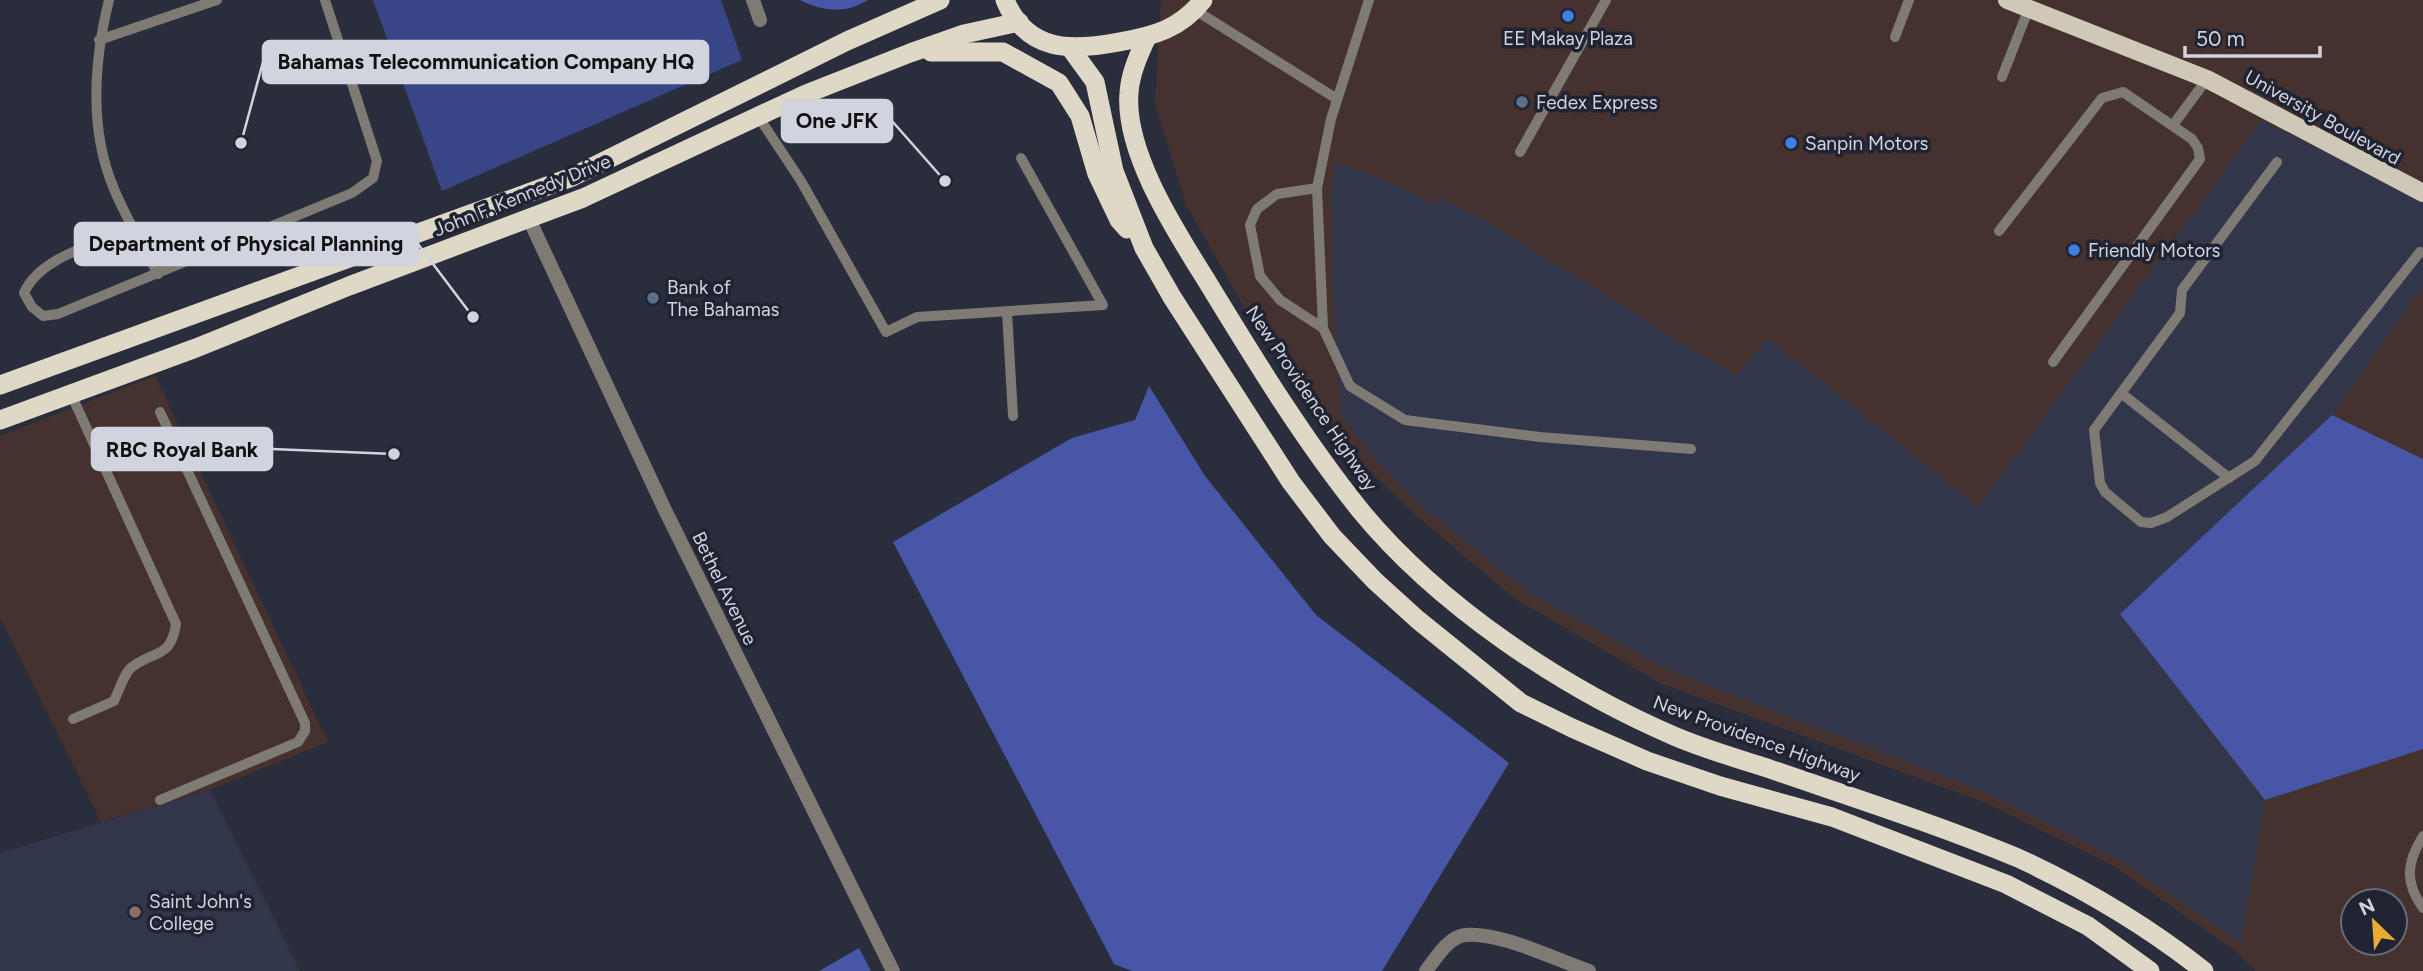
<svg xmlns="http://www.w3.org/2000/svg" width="2423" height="971" font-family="Figtree,sans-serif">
	<rect width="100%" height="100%" fill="#2a2e3c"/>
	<!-- commercial -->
	<g fill="#45312d" fill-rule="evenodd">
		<path d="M1161,0H2423V971H2256L2235,951L2114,866L1986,803L1662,684L1515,599L1411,511L1327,429L1252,321L1186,205L1155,104ZM2353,901H2395V943H2353Z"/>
		<polygon points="155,376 328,742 210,790 101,822 0,617 0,436"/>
	</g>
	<!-- built -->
	<g fill="#31364a">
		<polygon points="2262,120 2423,200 2423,287 2332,415 2120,615 2265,801 2241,943 2123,862 1990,794 1666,669 1524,589 1418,503 1370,454 1341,415 1332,271 1331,187 1336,162 1396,185 1437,205 1441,198 1486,221 1736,376 1768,338 1978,507"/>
		<polygon points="210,790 300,971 0,971 0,853"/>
	</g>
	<!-- green -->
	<polygon fill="#384586" points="373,0 721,0 742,60 442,191"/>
	<!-- forest -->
	<g fill="#4756a6">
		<path d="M800,0H868C845,14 824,12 800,0Z"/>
		<polygon points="1149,386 1205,476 1316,615 1509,763 1382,971 1132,971 1114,964 893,542 1072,438 1135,420"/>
		<polygon points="2332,415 2423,459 2423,749 2265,800 2120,614"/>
		<polygon points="859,948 871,971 819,971"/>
	</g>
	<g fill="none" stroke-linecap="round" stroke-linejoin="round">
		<!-- service -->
		<g stroke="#7f7b74" stroke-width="10">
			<path d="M109,0C94,61 89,130 114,189C126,218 143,246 158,274"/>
			<polyline points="1369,0 1331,119 1317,188 1323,328 1350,386 1405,420 1540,437 1691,449"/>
			<polyline points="1195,10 1337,99"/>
			<polyline points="1895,37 1909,0"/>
			<polyline points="99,40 217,0"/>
			<polyline points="2002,77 2029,8"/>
			<polyline points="758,116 801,181 886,332 917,317 1103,305 1021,158"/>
			<polyline points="2173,125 2207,79"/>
			<polyline points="1520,152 1606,0"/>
			<polyline points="2277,162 2182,290 2180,313 2094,430 2100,483 2105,492 2141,522 2151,523 2167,517 2255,461 2420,252"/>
			<polyline points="1317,188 1277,194 1257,209 1250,225 1260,276 1280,300 1323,328"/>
			<path d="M134,229C99,243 40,256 24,293L32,307L43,316L58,314L352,193L373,178L377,161L325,0"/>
			<polyline points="1999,231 2102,98 2123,92 2192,139 2198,148 2200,159 2053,362"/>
			<polyline points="1007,312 1013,416"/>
			<polyline points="2121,393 2229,478"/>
			<path d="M71,394L176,624C171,658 155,650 132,667C124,673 119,691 114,701L73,719"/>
			<polyline points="160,800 298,742 305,731 305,723 160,412"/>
			<path d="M2423,836C2407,862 2404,882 2423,908"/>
		</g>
		<!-- minor -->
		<g stroke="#7f7b74" stroke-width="14">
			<polyline points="753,0 760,20"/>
			<polyline points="529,219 664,508 893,971"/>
			<path d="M1426,971C1436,958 1448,937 1465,935C1499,931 1556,960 1589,971"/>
		</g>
		<!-- primary -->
		<polyline stroke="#cfc8b9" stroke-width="18" points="2007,0 2207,79 2423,193"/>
		<!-- trunk -->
		<g stroke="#dfd8c6" stroke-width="19">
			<path d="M1005,0C1027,53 1072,51 1119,42C1154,36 1180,29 1203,0"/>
			<path d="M1147,37C1139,54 1130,74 1129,93C1124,153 1177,233 1208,283C1255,360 1303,439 1360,510C1438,605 1562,688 1674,736C1704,749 1736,758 1767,768C1851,797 1936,824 2018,858C2085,889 2146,925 2204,971"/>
			<polyline points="1071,49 1095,82 1114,171 1144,248 1172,297 1291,482 1332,536 1375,581 1418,620 1521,703 1572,728 1647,761 1720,786 1832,817 2006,884 2088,926 2150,971"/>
			<polyline points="931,52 1003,52 1059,83 1080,116 1097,174 1119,220 1127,229"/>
			<polyline points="0,385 572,177 847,41 940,0"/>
			<polyline points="0,420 196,348 349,286 583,198 806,94 910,53 964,34 1019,22"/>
		</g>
	</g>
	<!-- markers -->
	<g fill="#3f7fe0" stroke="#202432" stroke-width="2.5">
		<circle cx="1568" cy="16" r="7"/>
		<circle cx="1791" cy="143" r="7"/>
		<circle cx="2074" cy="250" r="7"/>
	</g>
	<g fill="#5c6f8a" stroke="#202432" stroke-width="2.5">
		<circle cx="1522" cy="102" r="7"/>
		<circle cx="653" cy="298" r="7"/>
	</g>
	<circle fill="#8d6e63" stroke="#202432" stroke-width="2.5" cx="135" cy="912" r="7"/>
	<g text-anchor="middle" stroke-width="7" stroke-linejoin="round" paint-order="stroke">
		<!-- poi labels -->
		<g font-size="19" fill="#d1d4de" stroke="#202432" text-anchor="start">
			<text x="1568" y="45" text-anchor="middle">EE Makay Plaza</text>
			<text x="1536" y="109">Fedex Express</text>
			<text x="1805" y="150">Sanpin Motors</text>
			<text x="2088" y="257">Friendly Motors</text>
			<text x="667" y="294">Bank of<tspan x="667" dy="22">The Bahamas</tspan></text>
			<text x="149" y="908">Saint John's<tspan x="149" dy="22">College</tspan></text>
		</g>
		<!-- street labels -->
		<g font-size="19" fill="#d1d4de" stroke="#202432">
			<text transform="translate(2323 117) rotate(29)" y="7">University Boulevard</text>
			<text transform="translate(522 195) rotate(-22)" y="7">John F. Kennedy Drive</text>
			<text transform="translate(1312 398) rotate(56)" y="7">New Providence Highway</text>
			<text transform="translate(725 588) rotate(64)" y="7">Bethel Avenue</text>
			<text transform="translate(1757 738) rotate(20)" y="7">New Providence Highway</text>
		</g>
	</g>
	<!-- callouts -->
	<path fill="none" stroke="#d1d4de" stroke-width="2.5" d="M241 143L263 62M945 181L892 121M473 317L418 244M394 454L272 449"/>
	<g fill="#d1d4de" stroke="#202432" stroke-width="2.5">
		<circle cx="241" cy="143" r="7"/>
		<circle cx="945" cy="181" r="7"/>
		<circle cx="473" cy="317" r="7"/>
		<circle cx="394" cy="454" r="7"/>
	</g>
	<g fill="#d1d4de" stroke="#d1d4de" stroke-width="2.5">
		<rect x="263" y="41" width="445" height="42" rx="7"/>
		<rect x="782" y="100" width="110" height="42" rx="7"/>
		<rect x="75" y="223" width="343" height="42" rx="7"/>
		<rect x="92" y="428" width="180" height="42" rx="7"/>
	</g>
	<g font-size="21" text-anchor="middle" font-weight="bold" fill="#111">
		<text x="486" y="69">Bahamas Telecommunication Company HQ</text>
		<text x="837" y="128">One JFK</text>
		<text x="246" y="251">Department of Physical Planning</text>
		<text x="182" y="457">RBC Royal Bank</text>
	</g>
	<!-- north arrow -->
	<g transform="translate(2374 922) rotate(335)"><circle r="33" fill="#202432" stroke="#676a77" stroke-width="2"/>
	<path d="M0-5L12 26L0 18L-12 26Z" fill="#e7ac36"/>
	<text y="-10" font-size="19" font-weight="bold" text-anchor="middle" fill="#d1d4de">N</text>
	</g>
	<!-- scale -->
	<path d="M2185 46v10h135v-10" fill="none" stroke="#d1d4de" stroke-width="3.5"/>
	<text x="2196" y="46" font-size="21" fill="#d1d4de" stroke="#202432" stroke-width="5" paint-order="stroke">50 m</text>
</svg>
